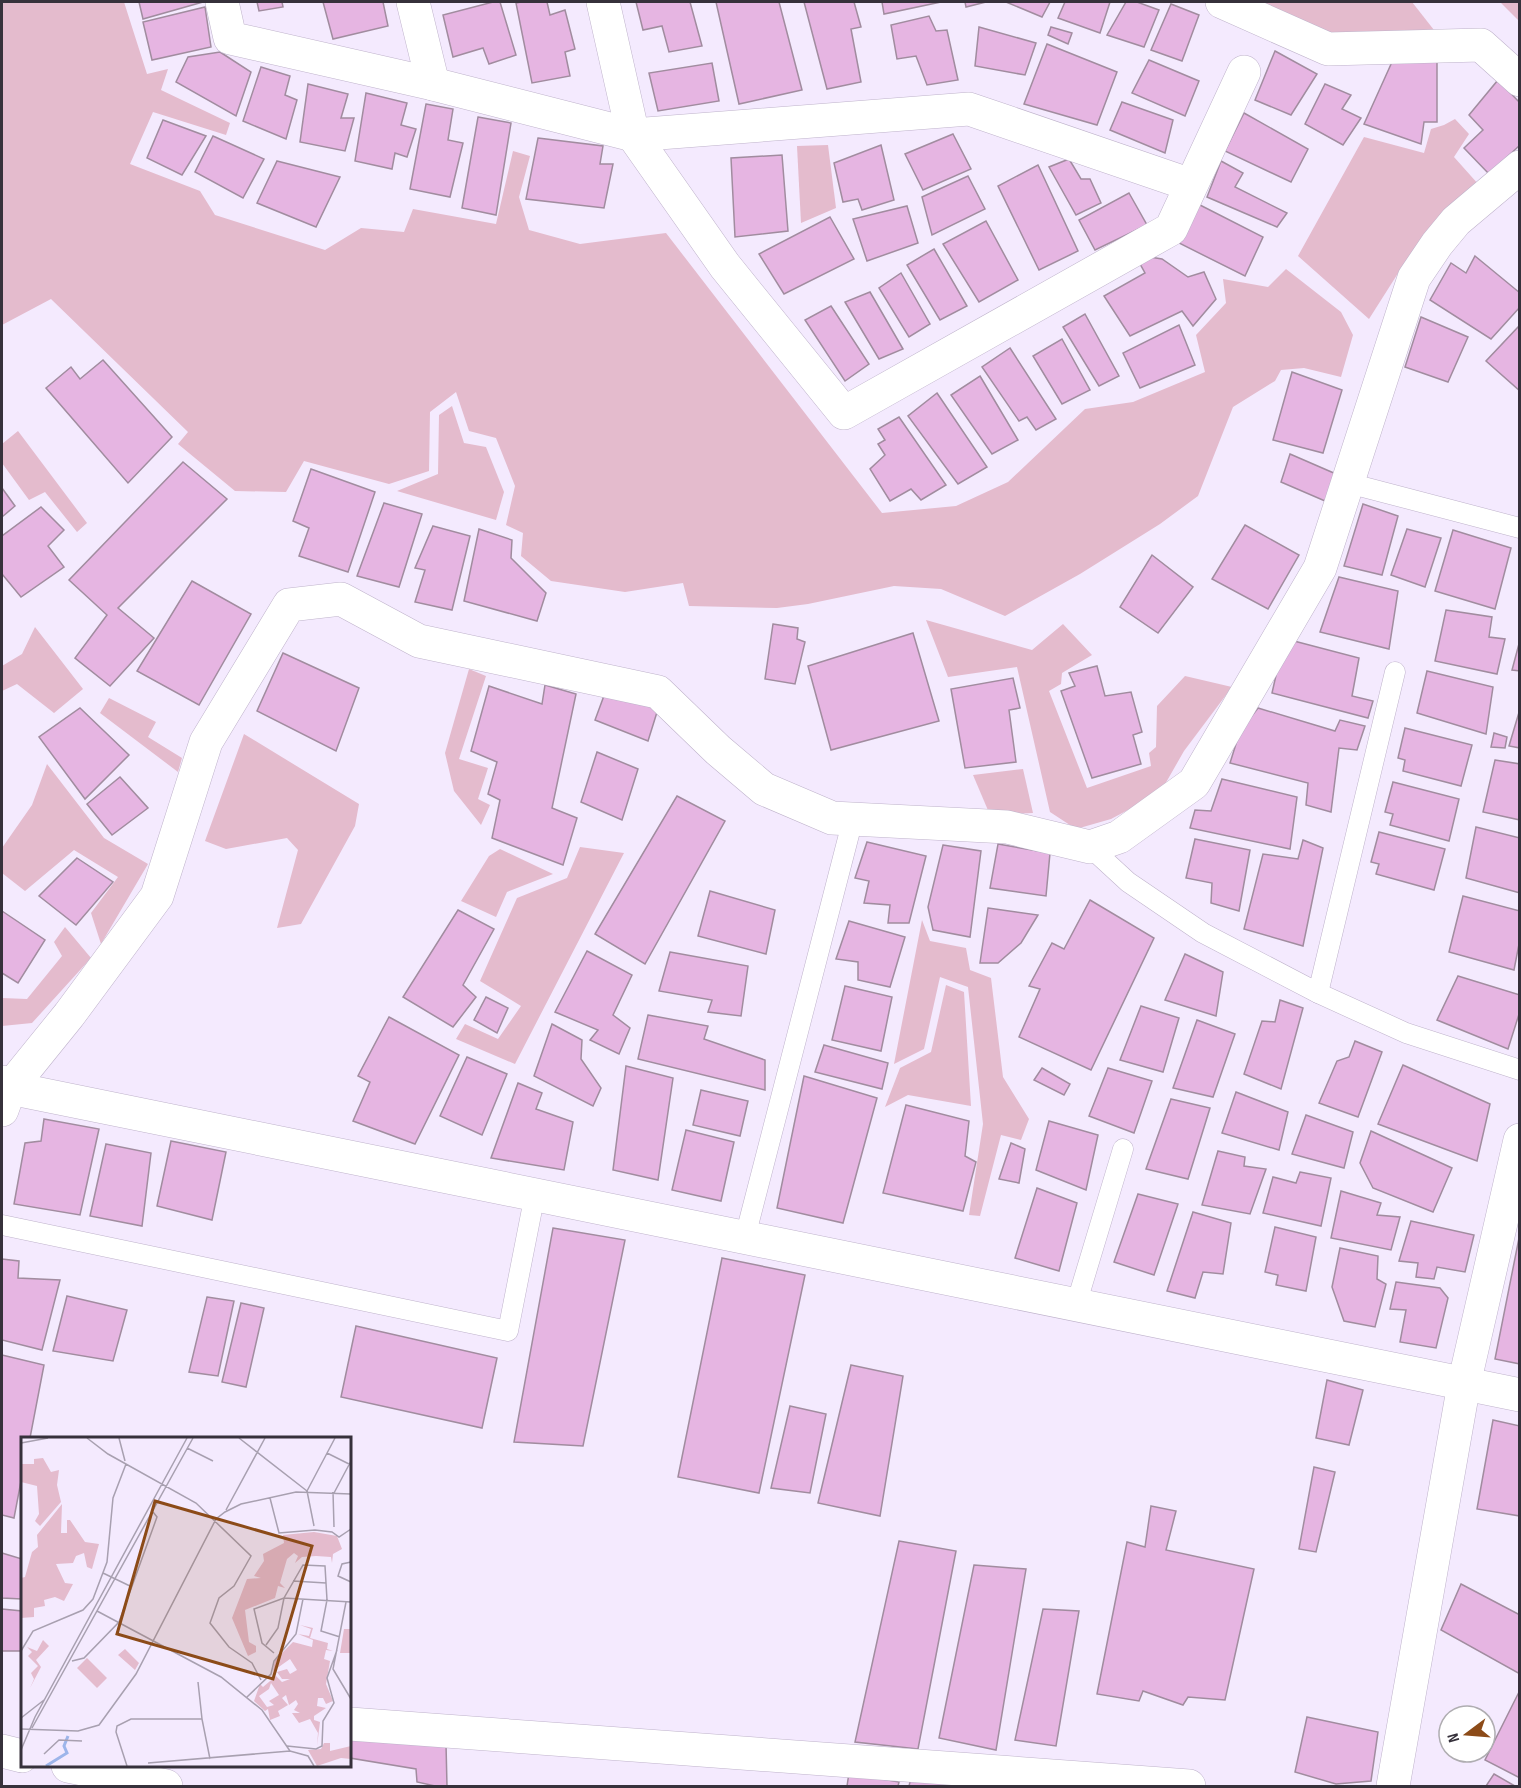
<svg xmlns="http://www.w3.org/2000/svg" width="1521" height="1788" font-family="'Sofia Sans Condensed',sans-serif">
	<rect width="100%" height="100%" fill="#f4eafe"/>
	<!-- green -->
	<g fill="#e4bbcd">
		<polygon points="2,2 124,2 147,74 168,69 161,90 230,123 226,135 153,112 130,164 200,191 215,215 325,250 361,228 404,232 413,209 496,224 513,151 530,156 519,197 529,230 580,244 666,233 882,513 956,506 1008,482 1085,409 1133,402 1205,372 1196,335 1226,303 1223,279 1268,287 1286,269 1341,312 1353,335 1341,377 1304,368 1281,370 1275,381 1233,407 1198,496 1160,524 1080,574 1005,616 941,589 894,586 808,604 777,608 689,606 683,583 625,592 551,581 521,556 523,533 506,525 515,486 496,438 469,431 456,392 430,412 429,471 389,484 304,461 286,492 235,491 178,444 188,432 51,299 2,325"/>
		<polygon points="1263,2 1412,2 1434,30 1318,37"/>
		<polygon points="1500,2 1519,2 1519,21"/>
		<polygon points="1455,119 1469,134 1454,157 1479,185 1402,267 1369,319 1298,256 1364,137 1424,153 1431,129 1444,125"/>
		<polygon points="828,145 836,208 801,223 797,146"/>
		<polygon points="452,406 464,443 486,447 504,492 496,520 397,491 438,474 439,415"/>
		<polygon points="18,431 87,523 77,532 45,492 29,500 2,463 2,444"/>
		<polygon points="926,620 1032,650 1063,624 1092,655 1062,673 1061,684 1049,691 1087,788 1151,766 1149,753 1156,747 1157,706 1185,676 1232,687 1184,751 1160,793 1111,819 1076,829 1050,812 1017,667 948,677"/>
		<polygon points="35,627 83,689 54,713 17,684 2,691 2,666 22,654"/>
		<polygon points="469,669 486,676 459,759 488,768 478,799 490,805 481,825 454,791 445,753"/>
		<polygon points="109,698 156,722 148,737 182,758 178,772 100,713"/>
		<polygon points="244,734 359,804 355,826 301,924 277,928 298,850 287,838 226,849 205,841"/>
		<polygon points="47,764 104,838 148,864 101,944 91,913 118,877 74,850 25,891 2,873 2,848 32,805"/>
		<polygon points="1023,769 1033,813 990,815 973,775"/>
		<polygon points="580,847 624,853 515,1064 456,1039 465,1024 498,1039 521,1006 480,981 517,898 567,878"/>
		<polygon points="500,849 553,874 507,892 496,917 461,901 489,856"/>
		<polygon points="922,920 930,941 966,948 970,970 991,978 1003,1077 1029,1119 1021,1140 1001,1135 980,1216 969,1215 983,1124 968,987 940,977 924,1049 894,1064"/>
		<polygon points="65,927 91,958 32,1023 2,1026 2,998 27,999 62,956 54,942"/>
		<polygon points="946,985 964,992 971,1106 908,1095 885,1107 900,1068 931,1052"/>
	</g>
	<!-- building -->
	<g fill="#e6b5e2" stroke="#a18c9f" stroke-width="1.5">
		<polygon points="139,2 203,2 143,19"/>
		<polygon points="257,2 282,2 283,7 259,11"/>
		<polygon points="323,2 383,2 388,26 333,39"/>
		<polygon points="493,2 500,2 516,55 489,64 483,48 453,57 443,15"/>
		<polygon points="521,2 547,2 550,15 565,10 575,49 565,52 570,76 532,83 516,3"/>
		<polygon points="636,2 690,2 702,46 669,52 662,26 643,30"/>
		<polygon points="716,2 779,2 802,90 739,104"/>
		<polygon points="804,2 854,2 861,27 851,29 861,82 827,89"/>
		<polygon points="882,2 941,2 884,14"/>
		<polygon points="965,2 986,2 966,7"/>
		<polygon points="1006,2 1050,2 1042,17"/>
		<polygon points="1065,2 1110,2 1100,33 1058,18"/>
		<polygon points="1126,2 1137,2 1159,10 1144,47 1107,35"/>
		<polygon points="1171,4 1199,15 1182,61 1151,50"/>
		<polygon points="205,7 211,47 152,60 143,22"/>
		<polygon points="929,16 936,31 947,30 958,80 927,85 916,56 897,59 891,25"/>
		<polygon points="979,27 1036,43 1025,75 975,66"/>
		<polygon points="1051,27 1072,33 1068,44 1048,35"/>
		<polygon points="1047,44 1117,72 1097,125 1024,104"/>
		<polygon points="1275,51 1317,74 1291,115 1255,100"/>
		<polygon points="220,52 251,72 236,116 176,82 188,57"/>
		<polygon points="1149,60 1199,81 1185,116 1132,93"/>
		<polygon points="1392,62 1437,62 1437,122 1424,122 1421,144 1364,124"/>
		<polygon points="712,63 719,101 658,111 649,73"/>
		<polygon points="261,67 290,76 285,95 297,100 286,139 243,121"/>
		<polygon points="1498,80 1520,103 1520,145 1489,174 1464,148 1483,130 1469,115"/>
		<polygon points="308,84 348,94 341,118 354,118 345,151 300,142"/>
		<polygon points="1325,84 1351,95 1342,109 1361,118 1343,145 1305,124"/>
		<polygon points="366,93 407,103 401,125 416,129 407,157 395,153 392,169 355,161"/>
		<polygon points="1122,102 1173,120 1165,153 1110,130"/>
		<polygon points="426,104 453,109 448,140 463,143 450,197 410,189"/>
		<polygon points="1244,113 1308,149 1291,182 1225,151"/>
		<polygon points="478,117 511,123 496,215 462,208"/>
		<polygon points="163,120 206,136 182,175 147,158"/>
		<polygon points="953,134 971,169 923,190 905,154"/>
		<polygon points="213,136 264,159 243,198 195,172"/>
		<polygon points="538,138 603,146 600,164 613,164 604,208 526,199"/>
		<polygon points="881,145 894,200 862,210 858,199 843,202 834,163"/>
		<polygon points="782,155 788,231 735,237 731,158"/>
		<polygon points="1069,159 1081,179 1090,179 1101,203 1076,215 1049,167"/>
		<polygon points="277,161 340,177 316,227 257,203"/>
		<polygon points="1221,161 1243,173 1235,187 1287,213 1277,227 1207,197"/>
		<polygon points="1038,165 1078,251 1039,270 998,186"/>
		<polygon points="968,176 985,209 932,235 922,197"/>
		<polygon points="1129,193 1147,225 1095,250 1079,220"/>
		<polygon points="1198,204 1263,237 1245,276 1179,243"/>
		<polygon points="907,206 918,243 867,261 853,219"/>
		<polygon points="830,217 854,259 784,294 759,254"/>
		<polygon points="986,221 1018,280 979,302 943,244"/>
		<polygon points="934,249 967,306 940,320 907,265"/>
		<polygon points="1475,256 1520,293 1520,307 1491,339 1430,300 1451,263 1466,273"/>
		<polygon points="1150,257 1162,259 1188,277 1204,272 1216,299 1193,326 1182,311 1130,336 1104,296 1145,273 1139,262"/>
		<polygon points="901,273 930,324 909,337 879,288"/>
		<polygon points="870,292 903,349 879,359 845,302"/>
		<polygon points="831,306 869,364 845,381 805,320"/>
		<polygon points="1085,314 1119,376 1099,386 1063,327"/>
		<polygon points="1421,317 1468,337 1448,382 1405,367"/>
		<polygon points="1179,325 1195,365 1140,388 1123,353"/>
		<polygon points="1520,325 1520,391 1486,361"/>
		<polygon points="1062,339 1090,390 1062,404 1033,356"/>
		<polygon points="1010,348 1056,419 1036,430 1027,417 1019,421 982,367"/>
		<polygon points="103,360 172,437 128,483 46,388 71,367 80,379"/>
		<polygon points="1292,372 1342,390 1323,453 1273,440"/>
		<polygon points="980,376 1018,440 992,454 951,395"/>
		<polygon points="937,393 987,467 958,484 908,416"/>
		<polygon points="899,417 946,485 921,500 911,489 890,501 870,469 885,455 878,444 885,440 878,429"/>
		<polygon points="1290,454 1336,474 1325,501 1281,482"/>
		<polygon points="183,462 227,499 118,608 154,638 110,686 75,658 107,615 69,580"/>
		<polygon points="311,469 375,492 348,572 299,556 309,528 293,521"/>
		<polygon points="2,488 15,506 2,517"/>
		<polygon points="384,503 422,514 399,587 357,576"/>
		<polygon points="1363,504 1398,516 1382,575 1344,566"/>
		<polygon points="41,507 64,530 48,546 64,567 21,597 2,574 2,536"/>
		<polygon points="1245,525 1299,555 1268,609 1212,579"/>
		<polygon points="433,526 470,536 452,610 415,602 425,570 415,568"/>
		<polygon points="479,529 512,540 511,558 546,593 537,621 464,601"/>
		<polygon points="1407,529 1441,538 1425,587 1391,575"/>
		<polygon points="1453,530 1511,548 1495,609 1435,591"/>
		<polygon points="1152,555 1193,587 1158,633 1120,607"/>
		<polygon points="1339,577 1398,591 1389,649 1320,632"/>
		<polygon points="192,581 251,614 199,705 137,671"/>
		<polygon points="1446,610 1492,617 1489,637 1505,639 1497,674 1435,661"/>
		<polygon points="773,624 798,628 797,639 805,642 795,684 765,679"/>
		<polygon points="913,633 939,721 831,750 808,666"/>
		<polygon points="1520,640 1520,671 1512,670"/>
		<polygon points="1294,641 1359,658 1352,696 1373,701 1368,718 1272,693 1279,662"/>
		<polygon points="283,653 359,688 336,751 257,711"/>
		<polygon points="1097,666 1105,696 1131,692 1142,732 1133,735 1141,764 1092,778 1061,691 1075,686 1069,673"/>
		<polygon points="1427,671 1493,687 1486,734 1417,713"/>
		<polygon points="1013,678 1020,708 1009,710 1016,762 965,768 951,689"/>
		<polygon points="545,685 576,694 552,808 577,818 563,865 492,838 500,800 488,794 497,762 471,751 489,686 542,704"/>
		<polygon points="605,693 658,709 648,741 595,720"/>
		<polygon points="80,708 129,755 85,799 39,737"/>
		<polygon points="1258,708 1335,731 1340,720 1365,726 1357,750 1339,748 1331,812 1306,805 1308,783 1230,763 1240,731"/>
		<polygon points="1520,709 1520,748 1509,746"/>
		<polygon points="1405,728 1472,745 1461,786 1403,771 1405,760 1398,758"/>
		<polygon points="1494,733 1507,737 1505,748 1491,747"/>
		<polygon points="597,752 638,769 622,820 581,802"/>
		<polygon points="1495,760 1520,764 1520,820 1483,812"/>
		<polygon points="120,777 148,808 112,835 87,804"/>
		<polygon points="1222,779 1297,797 1290,849 1190,828 1195,810 1211,811"/>
		<polygon points="1393,782 1459,799 1449,841 1390,825 1393,814 1385,812"/>
		<polygon points="677,796 725,821 645,964 595,934"/>
		<polygon points="1476,827 1520,838 1520,893 1466,878"/>
		<polygon points="1379,832 1445,849 1434,890 1376,874 1379,864 1371,862"/>
		<polygon points="1195,839 1250,850 1239,911 1211,903 1212,883 1186,878"/>
		<polygon points="1303,840 1323,848 1303,946 1244,929 1263,854 1298,859"/>
		<polygon points="867,842 926,856 909,923 888,923 890,905 864,903 869,881 855,878"/>
		<polygon points="998,844 1050,853 1046,896 990,888"/>
		<polygon points="943,845 981,851 970,937 933,930 928,907"/>
		<polygon points="77,858 113,882 76,925 39,896"/>
		<polygon points="710,891 775,910 766,954 698,936"/>
		<polygon points="1463,896 1520,911 1520,939 1514,970 1449,952"/>
		<polygon points="1090,900 1154,938 1091,1070 1019,1037 1040,989 1029,986 1052,943 1064,949"/>
		<polygon points="988,908 1038,915 1021,943 998,963 980,963"/>
		<polygon points="458,910 494,929 463,985 476,997 453,1027 403,997"/>
		<polygon points="2,911 45,940 18,983 2,973"/>
		<polygon points="849,921 905,937 890,987 858,980 858,962 836,959"/>
		<polygon points="587,951 632,975 613,1015 630,1028 619,1054 590,1040 598,1030 555,1012"/>
		<polygon points="670,952 748,966 741,1016 708,1012 712,1000 659,991"/>
		<polygon points="1185,954 1223,972 1216,1016 1165,1000"/>
		<polygon points="1458,976 1520,995 1520,1011 1508,1049 1437,1020"/>
		<polygon points="845,986 892,997 881,1051 832,1040"/>
		<polygon points="486,997 508,1008 497,1033 474,1020"/>
		<polygon points="1280,1000 1303,1008 1281,1089 1244,1074 1262,1021 1275,1022"/>
		<polygon points="1141,1006 1179,1018 1163,1072 1120,1060"/>
		<polygon points="648,1015 708,1026 704,1039 765,1060 765,1090 638,1059"/>
		<polygon points="389,1017 459,1055 415,1144 353,1121 370,1082 358,1076"/>
		<polygon points="1197,1020 1235,1034 1213,1097 1173,1088"/>
		<polygon points="552,1024 582,1040 581,1059 601,1088 593,1106 534,1076"/>
		<polygon points="1355,1041 1382,1052 1358,1117 1319,1103 1337,1061 1349,1057"/>
		<polygon points="824,1045 888,1063 882,1089 815,1072"/>
		<polygon points="467,1057 507,1074 482,1135 440,1116"/>
		<polygon points="1403,1065 1490,1104 1477,1161 1378,1124"/>
		<polygon points="626,1066 673,1078 658,1180 613,1170"/>
		<polygon points="1042,1068 1070,1084 1064,1095 1034,1080"/>
		<polygon points="1108,1068 1152,1081 1134,1133 1089,1116"/>
		<polygon points="804,1076 877,1098 843,1223 777,1208"/>
		<polygon points="518,1083 542,1093 536,1109 573,1122 564,1170 491,1158"/>
		<polygon points="701,1090 748,1101 740,1136 693,1125"/>
		<polygon points="1236,1092 1288,1112 1279,1150 1222,1133"/>
		<polygon points="1171,1099 1210,1108 1188,1179 1146,1169"/>
		<polygon points="906,1105 969,1121 965,1156 976,1162 963,1211 883,1193"/>
		<polygon points="1306,1115 1353,1132 1344,1168 1292,1154"/>
		<polygon points="44,1119 99,1129 80,1215 14,1204 25,1143 41,1141"/>
		<polygon points="1049,1121 1098,1135 1086,1190 1036,1170"/>
		<polygon points="686,1130 734,1142 721,1201 672,1190"/>
		<polygon points="1371,1131 1452,1168 1433,1212 1373,1188 1360,1163"/>
		<polygon points="171,1141 226,1152 212,1220 157,1206"/>
		<polygon points="1011,1143 1025,1149 1019,1183 999,1179"/>
		<polygon points="106,1144 151,1153 142,1226 90,1216"/>
		<polygon points="1218,1151 1245,1157 1244,1166 1266,1169 1250,1214 1202,1205"/>
		<polygon points="1300,1172 1331,1178 1321,1226 1263,1213 1273,1177 1296,1183"/>
		<polygon points="1037,1188 1077,1203 1059,1271 1015,1258"/>
		<polygon points="1341,1191 1381,1203 1377,1215 1400,1217 1391,1250 1331,1238"/>
		<polygon points="1138,1194 1178,1204 1154,1275 1114,1262"/>
		<polygon points="1193,1212 1231,1223 1223,1274 1203,1272 1195,1298 1167,1291"/>
		<polygon points="1411,1221 1474,1235 1465,1272 1437,1267 1434,1279 1416,1277 1418,1263 1399,1261"/>
		<polygon points="1275,1227 1316,1237 1306,1291 1276,1285 1278,1275 1265,1272"/>
		<polygon points="553,1228 625,1240 583,1446 514,1442"/>
		<polygon points="1520,1233 1520,1364 1495,1359"/>
		<polygon points="1340,1248 1378,1256 1377,1279 1386,1284 1375,1327 1344,1321 1332,1287"/>
		<polygon points="722,1258 805,1275 759,1493 678,1477"/>
		<polygon points="2,1259 19,1261 18,1278 60,1280 42,1350 2,1340"/>
		<polygon points="1396,1282 1440,1288 1448,1298 1436,1348 1400,1342 1406,1310 1390,1309"/>
		<polygon points="67,1296 127,1310 113,1361 53,1351"/>
		<polygon points="207,1297 234,1301 218,1376 189,1372"/>
		<polygon points="241,1303 264,1308 246,1387 222,1382"/>
		<polygon points="356,1326 497,1358 482,1428 341,1397"/>
		<polygon points="2,1355 44,1365 30,1438 22,1438 22,1476 14,1518 2,1515"/>
		<polygon points="851,1365 903,1376 880,1516 818,1503"/>
		<polygon points="1327,1380 1363,1390 1349,1445 1316,1438"/>
		<polygon points="790,1406 826,1414 810,1493 771,1488"/>
		<polygon points="1493,1420 1520,1426 1520,1516 1477,1509"/>
		<polygon points="1314,1467 1335,1472 1316,1552 1299,1549"/>
		<polygon points="1151,1506 1176,1511 1166,1550 1254,1569 1225,1700 1188,1697 1183,1705 1143,1691 1139,1701 1097,1694 1127,1542 1145,1547"/>
		<polygon points="899,1541 956,1551 918,1749 855,1742"/>
		<polygon points="2,1553 22,1559 22,1599 2,1598"/>
		<polygon points="974,1565 1026,1569 996,1750 939,1738"/>
		<polygon points="1461,1584 1520,1615 1520,1674 1441,1630"/>
		<polygon points="2,1609 22,1611 22,1651 2,1651"/>
		<polygon points="1043,1609 1079,1611 1056,1746 1015,1740"/>
		<polygon points="1520,1690 1520,1778 1485,1760"/>
		<polygon points="1307,1717 1378,1732 1371,1781 1336,1784 1295,1772"/>
		<polygon points="350,1735 446,1744 447,1786 435,1786 417,1782 416,1769 350,1758"/>
		<polygon points="849,1773 899,1782 898,1786 847,1786"/>
		<polygon points="1494,1774 1515,1786 1486,1786"/>
		<polygon points="911,1778 955,1783 955,1786 909,1786"/>
	</g>
	<g fill="none" stroke-linecap="round" stroke-linejoin="round">
		<defs>
			<g id="lane">
				<polyline points="1348,483 1520,528"/>
				<polyline points="1090,847 1128,882 1203,933 1318,993 1395,672"/>
				<polyline points="1318,993 1406,1033 1520,1070"/>
				<polyline points="2,1225 508,1331 535,1194"/>
				<polyline points="745,1237 853,819"/>
				<polyline points="1076,1305 1123,1149"/>
			</g>
			<g id="street">
				<polyline points="222,2 230,38 433,84 633,135 969,109 1191,185"/>
				<polyline points="413,2 433,84"/>
				<polyline points="603,2 633,135 725,266 844,413 1171,229 1244,72"/>
				<polyline points="1222,2 1328,49 1481,45 1520,80"/>
				<polyline points="2,1082 10,1088 1520,1395"/>
				<polyline points="2,1110 10,1088 69,1015 157,896 206,742 289,605 341,599 419,641 658,692 718,750 764,789 832,818 1007,827 1090,847 1119,837 1194,783 1320,568 1414,278 1437,244 1456,221 1520,167"/>
				<polyline points="350,1724 1189,1786"/>
				<polyline points="1393,1786 1464,1384 1520,1140"/>
			</g>
			<g id="secondary">
				<polyline points="2,1751 22,1756"/>
				<polyline points="68,1766 166,1786"/>
			</g>
		</defs>
		<!-- lane casing -->
		<use href="#lane" stroke="#bfb3cb" stroke-width="21"/>
		<!-- street casing -->
		<use href="#street" stroke="#bfb3cb" stroke-width="34"/>
		<!-- secondary casing -->
		<use href="#secondary" stroke="#bfb3cb" stroke-width="34"/>
		<!-- lane -->
		<use href="#lane" stroke="#fff" stroke-width="20"/>
		<!-- street -->
		<use href="#street" stroke="#fff" stroke-width="33"/>
		<!-- secondary -->
		<use href="#secondary" stroke="#fff" stroke-width="33"/>
	</g>
	<!-- overview -->
	<g transform="translate(21 1437)">
		<rect width="330" height="330" fill="#f4eafe"/>
		<path d="M22,21L30,35L38,33L36,48L40,65L19,89L14,84L18,77L16,49L0,45V27H13V22ZM41,67L40,96H46V83H49L64,105L78,107L71,132L66,130L63,116L55,119L52,126L35,127L44,146L52,147L43,164L34,160L23,163L24,169L13,171V180L0,181V141L4,140L11,115L17,110L16,98ZM293,95L316,99L321,112L312,117L311,126L310,120L295,119L281,120L274,126L277,119L273,116L266,122L259,146L264,151L257,149L254,161L224,173L228,205L235,209V215L227,219L211,181L226,142L240,141L233,139L243,124L242,117L263,106L262,98ZM279,188L292,191L289,201L307,206L306,212L312,214L305,213L303,222L309,224L305,247L312,264L305,267L302,261H297L296,269L305,271L293,279V283L299,285L296,309L297,296L289,282L278,286L271,276H279L273,273L277,267L275,263L268,268L265,258L261,261L267,268L257,274L259,279L249,283L247,272L244,274L233,264L239,247L242,250L255,239L261,245L269,242H261L256,235L266,232L269,237L276,233L269,222L252,234L254,223L272,205L291,210L292,203L277,197L288,199L290,192ZM250,246L258,258L248,264L253,268L246,270L238,259L248,252ZM323,192H330V216H319ZM22,203L28,209L15,223L20,230L9,251L13,242L10,236L17,229L7,219L11,215L6,210L16,214ZM104,212L118,226L114,233L97,218ZM66,221L86,241L76,251L56,231ZM303,306H309V314L330,309V322L320,321L296,329L287,313L300,312Z" fill="#e4bbcd" fill-rule="evenodd"/>
		<path fill="none" stroke="#9db5ea" stroke-width="3" d="M25,329L46,316L43,309L47,299"/>
		<path fill="none" stroke="#a8a0b0" stroke-width="1.5" d="M66,1L87,17L175,66L230,119L213,149L198,161L189,186L208,210L231,226L240,243M98,1L104,24M218,1L286,54M0,6L27,1M166,11L192,24M306,16L330,28M312,55L313,90M313,56L330,24M249,61L258,96L294,93L311,95L318,100L330,92M205,73L244,1M293,89L286,54L314,1M330,125L321,127L317,139L330,145M82,136L111,150M272,144L305,146M325,165L312,232L330,262M76,174L200,240L241,273L269,314M245,208L257,191L263,161L282,128L304,129L306,163L300,194L319,200M0,214L12,194L62,173L72,162L86,125L92,61L105,27M253,216L241,206L233,172L263,161L330,165M51,224L63,221L98,185L136,80L132,75M177,245L181,282M226,260L250,237L253,224L275,197L282,162M0,281L23,263M11,291L172,1M0,292L57,294L78,288L115,237L195,82L204,75L220,67L275,55L330,57M266,309L295,312L301,309L302,284L313,266L306,241L316,213M0,313L14,280L166,1M23,317L38,303L61,304M127,326L269,314L287,319L293,329M106,329L95,295L96,289L110,282H181L189,322"/>
		<path fill="#8c4b18" fill-opacity="0.15" stroke="#8c4b18" stroke-width="3" d="M134,64L291,109L252,242L96,197Z"/>
		<rect width="330" height="330" fill="none" stroke="#36313b" stroke-width="3"/>
	</g>
	<!-- border -->
	<rect width="1521" height="1788" fill="none" stroke="#36313b" stroke-width="6"/>
	<!-- north arrow -->
	<g transform="translate(1467 1734) rotate(254)"><circle r="28" fill="#ffffff" stroke="#afadb1" stroke-width="1.5"/>
	<path d="M0-4.5L10 22L0 15L-10 22Z" fill="#8c4b18"/>
	<text y="-9" font-size="16" font-weight="bold" text-anchor="middle" fill="#36313b">N</text>
	</g>
</svg>
